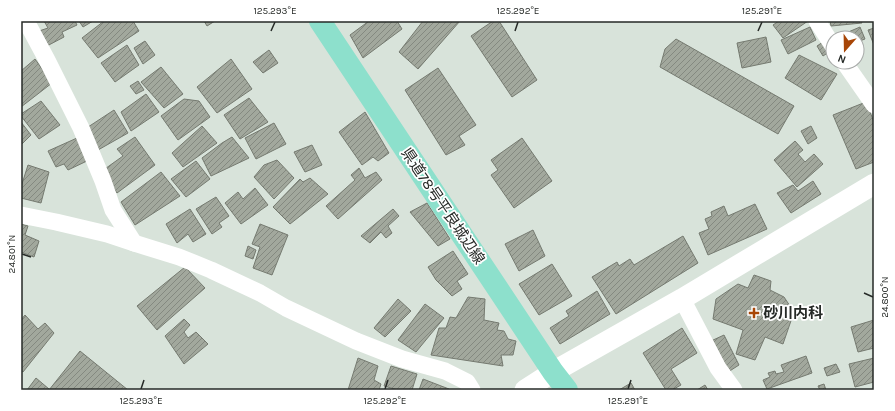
<svg xmlns="http://www.w3.org/2000/svg" width="895" height="411" font-family="Karla,'Noto Sans JP',sans-serif">
	<defs>
		<pattern id="building-hatch" width="6" height="6" patternUnits="userSpaceOnUse"><rect width="6" height="6" fill="#a2a89d"/><path d="M-1 1l2-2M0 6l6-6M5 7l2-2" fill="none" stroke="#848980"/></pattern>
	</defs>
	<rect width="100%" height="100%" fill="#d8e3da"/>
	<!-- building -->
	<g fill="url(#building-hatch)" stroke="#757a70">
		<polygon points="44,21 75,21 77,25 62,32 64,37 45,47 36,32 48,28"/>
		<polygon points="79,21 93,21 83,27"/>
		<polygon points="104,21 133,21 139,31 98,58 82,38"/>
		<polygon points="204,21 215,21 207,26"/>
		<polygon points="369,21 397,21 402,29 363,58 350,35"/>
		<polygon points="423,21 460,21 418,69 399,52"/>
		<polygon points="493,21 499,21 537,80 512,97 471,36"/>
		<polygon points="779,21 808,21 783,38 773,25"/>
		<polygon points="830,21 861,21 862,23 831,26"/>
		<polygon points="810,27 816,40 788,54 781,40"/>
		<polygon points="860,27 865,39 857,42 857,38 848,38 846,33"/>
		<polygon points="874,28 874,45 868,30"/>
		<polygon points="766,37 771,62 742,68 737,43"/>
		<polygon points="676,39 794,106 778,134 660,67 665,49"/>
		<polygon points="826,40 832,50 823,56 817,46"/>
		<polygon points="145,41 155,55 143,64 134,48"/>
		<polygon points="127,45 139,65 115,82 101,63"/>
		<polygon points="269,50 278,63 263,73 253,62"/>
		<polygon points="799,55 837,74 821,100 785,78"/>
		<polygon points="35,59 52,83 21,107 21,71"/>
		<polygon points="231,59 252,89 217,113 197,87"/>
		<polygon points="161,67 183,94 164,108 141,82"/>
		<polygon points="438,68 476,125 459,136 465,145 446,155 405,90"/>
		<polygon points="138,81 144,90 136,94 130,86"/>
		<polygon points="146,94 159,112 131,131 121,112"/>
		<polygon points="249,98 268,122 240,139 224,115"/>
		<polygon points="184,99 199,101 210,117 178,140 161,116"/>
		<polygon points="41,101 60,125 39,139 21,116 21,114"/>
		<polygon points="866,102 874,122 874,162 856,169 833,115"/>
		<polygon points="114,110 128,133 98,150 85,129"/>
		<polygon points="365,112 389,153 378,161 373,157 362,165 339,132"/>
		<polygon points="21,122 31,135 21,145"/>
		<polygon points="274,123 286,144 256,159 245,138"/>
		<polygon points="202,126 217,143 183,167 172,153"/>
		<polygon points="811,126 817,138 808,144 801,131"/>
		<polygon points="135,137 155,165 117,193 102,171 123,156 117,149"/>
		<polygon points="232,137 249,158 211,176 202,158 222,143"/>
		<polygon points="77,138 89,160 68,170 64,164 56,167 48,151"/>
		<polygon points="522,138 552,181 514,208 491,175 498,170 491,160"/>
		<polygon points="795,141 803,150 798,154 805,162 814,154 823,164 797,187 774,160"/>
		<polygon points="312,145 322,165 305,172 294,152"/>
		<polygon points="277,160 294,178 274,199 254,177 264,165"/>
		<polygon points="196,161 210,179 186,197 171,179"/>
		<polygon points="28,165 49,172 41,203 21,198 21,187"/>
		<polygon points="359,168 365,178 376,172 382,180 338,219 326,206 355,180 351,175"/>
		<polygon points="161,172 180,196 135,225 121,202"/>
		<polygon points="310,178 328,194 290,224 273,207 300,179 303,182"/>
		<polygon points="813,181 821,194 791,213 777,193 793,185 798,191"/>
		<polygon points="255,188 268,205 241,224 225,203 238,192 243,199"/>
		<polygon points="216,197 229,216 219,223 222,227 212,234 196,209"/>
		<polygon points="427,203 450,239 438,246 410,212"/>
		<polygon points="755,204 767,229 708,255 699,233 709,229 705,219 712,216 711,212 724,206 728,216"/>
		<polygon points="190,209 206,234 193,242 188,234 177,243 166,224"/>
		<polygon points="393,209 399,216 388,226 392,233 386,238 381,232 370,243 361,236"/>
		<polygon points="21,224 28,226 25,235 39,241 34,257 21,252"/>
		<polygon points="260,224 288,235 272,275 253,268 260,247 252,244"/>
		<polygon points="533,230 545,256 519,271 505,244"/>
		<polygon points="683,236 698,263 616,314 592,277 617,262 619,266 630,259 634,265"/>
		<polygon points="248,246 256,250 253,259 245,256"/>
		<polygon points="453,251 468,274 457,281 462,289 452,296 436,280 428,267"/>
		<polygon points="552,264 572,296 539,315 519,284"/>
		<polygon points="185,267 205,288 157,330 137,306"/>
		<polygon points="754,275 771,281 770,290 784,297 794,312 783,344 765,337 755,360 736,354 743,330 713,319 716,299 738,284 748,288"/>
		<polygon points="597,291 610,314 560,344 550,328 569,316 566,311"/>
		<polygon points="468,297 485,299 484,320 499,323 497,330 504,331 508,339 516,341 513,355 501,355 503,366 431,355 439,328 446,328 450,317 456,318"/>
		<polygon points="398,299 411,311 385,337 374,328"/>
		<polygon points="425,304 444,318 416,352 398,340"/>
		<polygon points="25,315 38,329 45,323 54,333 23,372 21,371 21,320"/>
		<polygon points="184,319 190,325 184,332 188,338 196,332 208,344 184,364 165,336"/>
		<polygon points="874,320 874,348 858,352 851,327"/>
		<polygon points="682,328 697,353 671,369 681,385 672,390 666,390 643,353"/>
		<polygon points="724,335 739,365 725,374 711,341"/>
		<polygon points="80,351 128,390 49,390"/>
		<polygon points="806,356 812,373 767,389 763,380 770,377 768,373 775,371 776,374 784,372 781,365"/>
		<polygon points="358,358 378,366 374,380 381,384 379,390 348,390"/>
		<polygon points="874,358 874,382 855,387 849,364"/>
		<polygon points="836,364 840,372 827,376 824,368"/>
		<polygon points="391,366 417,374 412,390 398,390 384,386"/>
		<polygon points="36,378 49,389 48,390 27,390"/>
		<polygon points="423,379 449,389 449,390 419,390"/>
		<polygon points="631,383 635,390 619,390"/>
		<polygon points="824,384 826,390 820,390 818,386"/>
		<polygon points="705,385 708,390 697,390"/>
	</g>
	<g fill="none" stroke-linecap="round" stroke-linejoin="round">
		<!-- minor -->
		<g stroke="#fff" stroke-width="17">
			<polyline points="26,21 47,60 81,128 103,181 113,210 134,243"/>
			<polyline points="817,21 833,46"/>
			<polyline points="844,62 874,105"/>
			<polyline points="21,215 56,222 107,234 134,243 179,257 211,270 260,293 286,308 356,341 402,359 445,371 467,382 472,390"/>
			<polyline points="682,299 718,368 734,390"/>
		</g>
		<!-- tertiary -->
		<polyline stroke="#fff" stroke-width="21" points="525,390 553,372 682,299 874,184"/>
		<!-- primary -->
		<polyline stroke="#8de0cc" stroke-width="22" points="320,21 553,372 567,390"/>
	</g>
	<!-- ticks -->
	<path fill="none" stroke="#262a27" stroke-width="1.5" d="M271,31L275,22M515,31L518,22M758,31L762,22M22,254L31,257M864,293L873,297M141,389L144,380M385,389L388,380M628,389L631,380"/>
	<!-- markers -->
	<path fill="#a84607" stroke="#fff" stroke-width="1.5" d="M752 307h4v4h4v4h-4v4h-4v-4h-4v-4h4z"/>
	<g text-anchor="middle" stroke-width="3.5" stroke-linejoin="round" paint-order="stroke">
		<!-- street labels -->
		<g font-size="15" fill="#262a27" stroke="#fff">
			<text transform="translate(443 206) rotate(56)" y="5">県道78号平良城辺線</text>
		</g>
		<!-- poi labels -->
		<g font-size="15" font-weight="bold" fill="#262a27" stroke="#fff" text-anchor="start">
			<text x="763" y="318">砂川内科</text>
		</g>
	</g>
	<!-- border -->
	<rect width="895" height="411" fill="none" stroke="#ffffff" stroke-width="44"/>
	<!-- north arrow -->
	<g transform="translate(845 50) rotate(200)"><circle r="19" fill="#ffffff" stroke="#a8aaa9"/>
	<path d="M0-3L7 15L0 10L-7 15Z" fill="#a84607"/>
	<text y="-6" font-size="11" font-weight="bold" text-anchor="middle" fill="#262a27">N</text>
	</g>
	<rect x="22" y="22" width="851" height="367" fill="none" stroke="#262a27" stroke-width="1.5"/>
	<g font-size="10" text-anchor="middle" fill="#262a27">
		<text x="275" y="14">125.293°E</text>
		<text x="518" y="14">125.292°E</text>
		<text x="762" y="14">125.291°E</text>
		<text transform="translate(11 254) rotate(-90)" y="4">24.801°N</text>
		<text transform="translate(884 297) rotate(-90)" y="4">24.800°N</text>
		<text x="141" y="404">125.293°E</text>
		<text x="385" y="404">125.292°E</text>
		<text x="628" y="404">125.291°E</text>
	</g>
</svg>
